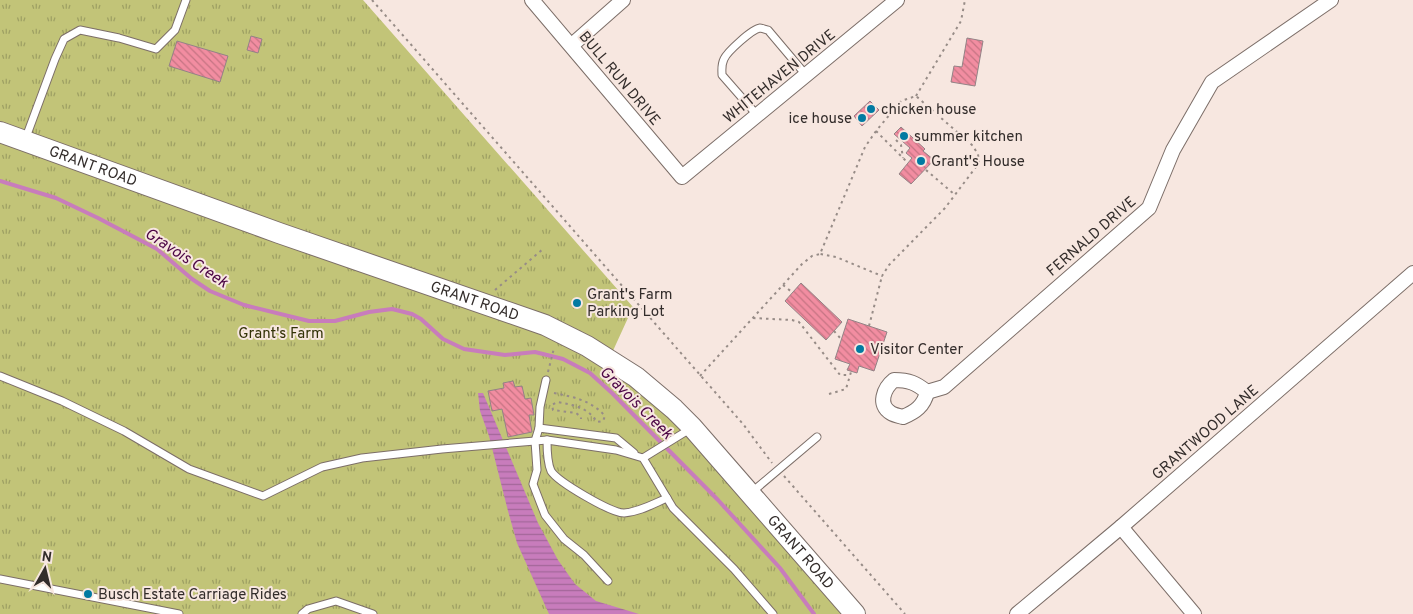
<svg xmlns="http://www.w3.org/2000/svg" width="1413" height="614" font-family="Overpass,sans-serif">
	<defs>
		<pattern id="park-tufts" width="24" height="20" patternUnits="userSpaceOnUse" patternTransform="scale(1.25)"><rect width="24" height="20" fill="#c2c478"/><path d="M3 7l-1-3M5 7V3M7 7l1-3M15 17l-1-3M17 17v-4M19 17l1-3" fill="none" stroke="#9ea063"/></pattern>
		<pattern id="water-rules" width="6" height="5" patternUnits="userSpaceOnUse" patternTransform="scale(1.25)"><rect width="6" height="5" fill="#c87cbc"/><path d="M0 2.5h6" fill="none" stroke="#a36699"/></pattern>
		<pattern id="building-back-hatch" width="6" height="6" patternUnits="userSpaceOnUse" patternTransform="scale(1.25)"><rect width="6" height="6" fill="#f28da1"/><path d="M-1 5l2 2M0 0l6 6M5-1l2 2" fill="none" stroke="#c57483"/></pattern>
	</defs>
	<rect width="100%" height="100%" fill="#f7e7e0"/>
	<!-- park -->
	<polygon fill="url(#park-tufts)" points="0,0 363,0 633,307 606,366 674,418 848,614 0,614"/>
	<!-- water -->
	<polygon fill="url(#water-rules)" points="478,393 483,393 538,523 558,560 575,584 596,601 639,614 549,614 517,543 508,511 489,436 480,411"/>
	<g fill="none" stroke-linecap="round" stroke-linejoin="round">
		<!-- stream -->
		<polyline stroke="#c87cbc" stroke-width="4" points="0,181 56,198 98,218 157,249 192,279 210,291 244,305 309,321 335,321 369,312 392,309 412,314 421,319 443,339 464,349 505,355 535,352 563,359 590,373 612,393 718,500 780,568 814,614"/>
	</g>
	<!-- building -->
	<g fill="url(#building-back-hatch)" stroke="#938386">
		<polygon points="251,36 262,39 258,53 247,50"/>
		<polygon points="967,38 983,41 975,86 951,82 954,66 962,67"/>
		<polygon points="177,41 228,56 220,82 169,66"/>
		<polygon points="870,101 879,110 862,126 854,116"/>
		<polygon points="901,127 925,149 923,151 934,160 911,184 899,174 912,158 906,153 910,148 894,134"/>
		<polygon points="801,283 842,322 826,340 785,301"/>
		<polygon points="848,319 887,332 874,371 859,366 857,373 847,370 850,364 835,359"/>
		<polygon points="513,381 515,387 522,386 525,399 531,398 534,415 529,415 532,432 508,437 502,409 492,411 488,391 504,388 503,383"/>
	</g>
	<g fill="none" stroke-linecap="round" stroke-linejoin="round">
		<defs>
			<g id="lane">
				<path d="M757,115L722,75C722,70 721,65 724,59C727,52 752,29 760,28C762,28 766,30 768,30L806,75"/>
				<polyline points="25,140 55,59 64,39 80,30 119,38 156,49 175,30 186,0"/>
				<polyline points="0,376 62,401 124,431 189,469 263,496 322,467 362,458 442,449 547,440 616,450 643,458 673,508 734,569 773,614"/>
				<polyline points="539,428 540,407 546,380"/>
				<path d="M547,440C547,450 547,462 551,471C558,482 611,513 624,513C639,512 653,504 667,498"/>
				<polyline points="643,458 690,429"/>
				<polyline points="752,492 817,437"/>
				<polyline points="0,579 179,614"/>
				<polyline points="608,581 584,555 564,539 545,515 533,484 537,470 535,441 539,428 616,438 634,453"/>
				<polyline points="302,614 308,609 336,601 373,614"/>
			</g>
			<g id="street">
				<polyline points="532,0 682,177 897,0"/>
				<polyline points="572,45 623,0"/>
				<path d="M894,380C909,380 916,383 927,392C924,406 915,412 903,417C899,416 894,415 891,413C877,405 884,388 894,380Z"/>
				<polyline points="927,392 944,387 1149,208 1173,150 1212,82 1331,0"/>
				<polyline points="1121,527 1194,614"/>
				<polyline points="1017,614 1121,527 1413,273"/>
			</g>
			<g id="secondary">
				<path id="s1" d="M0,132L279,233L545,325L587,346L636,377L674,409L692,427L855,614"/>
			</g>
		</defs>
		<!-- lane casing -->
		<use href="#lane" stroke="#7c6e68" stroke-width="9"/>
		<!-- street casing -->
		<use href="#street" stroke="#7c6e68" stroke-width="16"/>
		<!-- secondary casing -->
		<use href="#secondary" stroke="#7c6e68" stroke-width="22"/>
		<!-- path -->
		<g stroke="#978c87" stroke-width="2" stroke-dasharray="2.5 4" stroke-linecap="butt">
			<polyline points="372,0 743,424 772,463"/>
			<polyline points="916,96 961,21 965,0"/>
			<polyline points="876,131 908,163"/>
			<polyline points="896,140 901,145 903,158"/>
			<polyline points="926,170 954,194"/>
			<polyline points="783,285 793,293"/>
			<polyline points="495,290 543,249"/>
			<polyline points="753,318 792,320 799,322 840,375 850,375"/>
			<polyline points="869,326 882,276"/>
			<polyline points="834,331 841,339"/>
			<polyline points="548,372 554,348"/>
			<polyline points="700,376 802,264 812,256 820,254 865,147 876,131 901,101 916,96 972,145 978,154 979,163 945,208 889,265 882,276 836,257 820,254"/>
			<path d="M554,393C573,397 591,400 605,416L603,421L597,422C587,407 574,405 557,402L552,405L553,410L576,413L581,417V419"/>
			<polyline points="829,394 846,389 851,372"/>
			<polyline points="784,476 905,614"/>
		</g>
		<!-- lane -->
		<use href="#lane" stroke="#fff" stroke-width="7"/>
		<!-- street -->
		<use href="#street" stroke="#fff" stroke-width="14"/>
		<!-- secondary -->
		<use href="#secondary" stroke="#fff" stroke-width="20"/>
	</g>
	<!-- markers -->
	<g fill="#027aa2" stroke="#f7e7e0" stroke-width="2">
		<circle cx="871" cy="109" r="5"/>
		<circle cx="862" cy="118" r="5"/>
		<circle cx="904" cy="136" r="5"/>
		<circle cx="921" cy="161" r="5"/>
		<circle cx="577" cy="303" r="5"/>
		<circle cx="860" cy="349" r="5"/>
		<circle cx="88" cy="594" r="5"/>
	</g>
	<g text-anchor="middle" stroke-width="4" stroke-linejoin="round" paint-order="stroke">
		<!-- street labels -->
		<g font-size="15" fill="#332d2b" stroke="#f7e7e0">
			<text transform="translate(779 76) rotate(-39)" y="5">WHITEHAVEN DRIVE</text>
			<text transform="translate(620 78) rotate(50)" y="5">BULL RUN DRIVE</text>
			<text dy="5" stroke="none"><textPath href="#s1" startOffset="99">GRANT ROAD</textPath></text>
			<text transform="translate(1091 236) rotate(-41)" y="5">FERNALD DRIVE</text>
			<text dy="5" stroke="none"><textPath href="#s1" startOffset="504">GRANT ROAD</textPath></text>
			<text transform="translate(1205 432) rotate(-41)" y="5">GRANTWOOD LANE</text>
			<text dy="5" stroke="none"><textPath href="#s1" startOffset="924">GRANT ROAD</textPath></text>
		</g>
		<!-- poi labels -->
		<g font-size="15" fill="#332d2b" stroke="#f7e7e0" text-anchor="start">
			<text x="881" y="114">chicken house</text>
			<text x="852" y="123" text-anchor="end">ice house</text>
			<text x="914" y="141">summer kitchen</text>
			<text x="931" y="166">Grant's House</text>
			<text x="587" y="299">Grant's Farm<tspan x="587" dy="17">Parking Lot</tspan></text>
			<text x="870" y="354">Visitor Center</text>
			<text x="98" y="599">Busch Estate Carriage Rides</text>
		</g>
		<!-- park labels -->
		<g font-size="15" fill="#323206" stroke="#f7e7e0">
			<text x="281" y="338">Grant's Farm</text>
		</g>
		<!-- water labels -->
		<g font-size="16" font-style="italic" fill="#4c0645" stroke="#f7e7e0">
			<text transform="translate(187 257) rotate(33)" y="6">Gravois Creek</text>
			<text transform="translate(637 402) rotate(45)" y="6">Gravois Creek</text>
		</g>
	</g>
	<!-- north arrow -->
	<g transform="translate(45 569) rotate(8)" stroke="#f7e7e0" stroke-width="4" paint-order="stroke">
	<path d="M0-4L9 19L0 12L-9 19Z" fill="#332d2b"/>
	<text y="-8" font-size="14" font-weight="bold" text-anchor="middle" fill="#332d2b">N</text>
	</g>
</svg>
